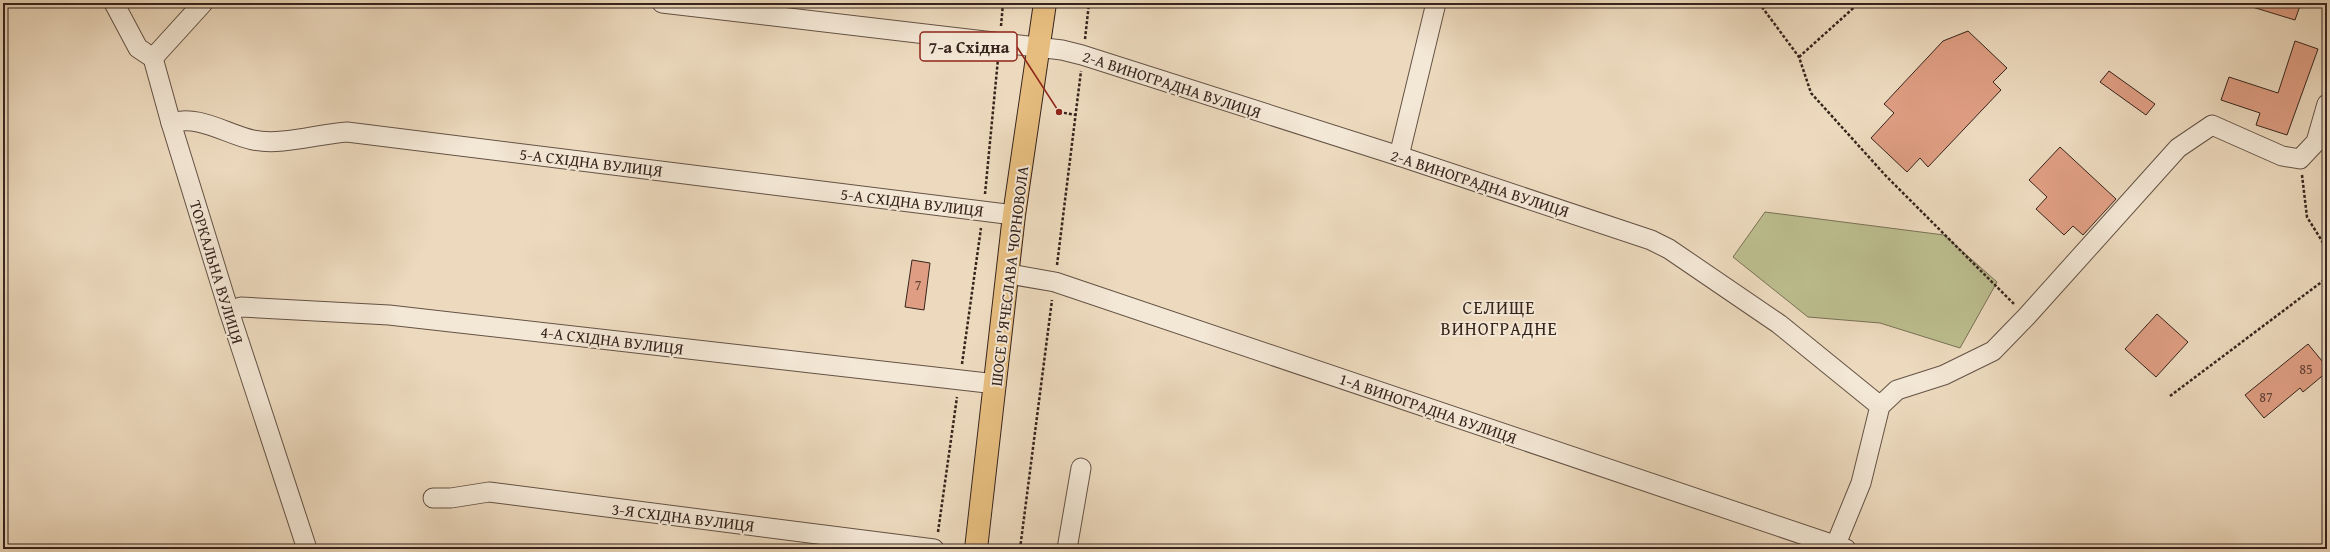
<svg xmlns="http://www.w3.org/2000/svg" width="2330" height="552" font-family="'Gentium Book Plus',serif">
	<rect width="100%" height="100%" fill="#eddabe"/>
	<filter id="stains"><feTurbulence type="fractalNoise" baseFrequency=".005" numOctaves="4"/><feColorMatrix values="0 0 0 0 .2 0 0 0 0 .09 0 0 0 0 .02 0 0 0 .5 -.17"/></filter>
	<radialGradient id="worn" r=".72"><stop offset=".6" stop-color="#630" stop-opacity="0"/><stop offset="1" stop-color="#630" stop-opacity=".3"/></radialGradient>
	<!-- green -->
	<polygon fill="#bcbe8f" stroke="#797156" points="1765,212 1944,235 1997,282 1960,348 1880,323 1808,317 1733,257"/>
	<!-- building -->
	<g fill="#df9e83" stroke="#36241d">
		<polygon points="2249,3 2301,3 2295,20 2249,6"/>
		<polygon points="1968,31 2007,68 1993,82 2001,90 1928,167 1920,158 1907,172 1871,138 1894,113 1884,104 1943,41"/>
		<polygon points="2295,41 2318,49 2287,135 2256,125 2260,113 2221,100 2229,77 2278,93"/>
		<polygon points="2109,71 2155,104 2146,115 2100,82"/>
		<polygon points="2060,147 2116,199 2083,235 2073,226 2064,235 2036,209 2047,197 2029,180"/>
		<polygon points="912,260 930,263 924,310 905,307"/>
		<polygon points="2157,314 2188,342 2156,377 2125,349"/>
		<polygon points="2308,344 2327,367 2327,372 2303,392 2300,388 2264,418 2245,395"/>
	</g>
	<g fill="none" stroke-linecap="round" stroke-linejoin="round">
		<defs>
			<g id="minor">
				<polyline points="114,3 138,48 153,58 171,123 229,311 307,549"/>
				<polyline points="662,3 1062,50 1082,55 1399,156 1651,240 1669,249 1779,324 1880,406"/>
				<polyline points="153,58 203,3"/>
				<path d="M171,123C198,114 226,134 253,140C281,146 318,134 347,132L1014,215"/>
				<polyline points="1399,156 1436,3"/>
				<polyline points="1009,274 1055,282 1846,549"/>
				<polyline points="229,311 241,307 389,315 996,384"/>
				<polyline points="433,498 451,498 489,492 934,549"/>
				<polyline points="1067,549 1081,468"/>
				<polyline points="1834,549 1861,483 1880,406 1897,390 1944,375 1993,351 2027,316 2178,148 2212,125 2282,156 2300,159 2316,142 2327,104"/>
			</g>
			<polyline id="major" points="976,549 1014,215 1045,3"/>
		</defs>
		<!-- minor casing -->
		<use href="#minor" stroke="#645245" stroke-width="21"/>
		<!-- major casing -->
		<use href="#major" stroke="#36241d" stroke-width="24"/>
		<!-- path -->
		<g stroke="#36241d" stroke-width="2.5" stroke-dasharray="3 2" stroke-linecap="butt">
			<polyline points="1759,3 1799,57 1811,93 1886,176 2015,305"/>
			<polyline points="1001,26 1003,3"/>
			<polyline points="1085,39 1089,3"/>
			<polyline points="1799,57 1859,3"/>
			<polyline points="1059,112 1076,115"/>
			<polyline points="2302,175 2307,217 2327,249"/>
			<polyline points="985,194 998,59"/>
			<polyline points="1057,265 1081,71"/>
			<polyline points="962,364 981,228"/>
			<polyline points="2170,396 2327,278"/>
			<polyline points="938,532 957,397"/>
			<polyline points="1020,549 1052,300"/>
		</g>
		<!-- minor -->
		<use href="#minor" stroke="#f3e7d5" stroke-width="19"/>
		<!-- major -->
		<use href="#major" stroke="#e6bd7f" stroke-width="22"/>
	</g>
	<g text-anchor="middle" stroke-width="4" stroke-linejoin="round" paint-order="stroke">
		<!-- number labels -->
		<g font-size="14" fill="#604236">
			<text x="918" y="290">7</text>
			<text x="2306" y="374">85</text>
			<text x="2266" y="402">87</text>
		</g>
		<!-- street labels -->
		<g font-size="16" fill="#36241d" stroke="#f3e7d5">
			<text transform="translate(1172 84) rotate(18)" y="6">2-А ВИНОГРАДНА ВУЛИЦЯ</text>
			<text transform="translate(591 162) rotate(7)" y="6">5-А СХІДНА ВУЛИЦЯ</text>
			<text transform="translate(1480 183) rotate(18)" y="6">2-А ВИНОГРАДНА ВУЛИЦЯ</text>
			<text transform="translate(912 202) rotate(7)" y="6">5-А СХІДНА ВУЛИЦЯ</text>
			<text transform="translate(217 272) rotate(73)" y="6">ТОРКАЛЬНА ВУЛИЦЯ</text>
			<text transform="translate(1009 276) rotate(-83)" y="6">ШОСЕ В'ЯЧЕСЛАВА ЧОРНОВОЛА</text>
			<text transform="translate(612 340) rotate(7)" y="6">4-А СХІДНА ВУЛИЦЯ</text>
			<text transform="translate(1428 408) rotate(19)" y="6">1-А ВИНОГРАДНА ВУЛИЦЯ</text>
			<text transform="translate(683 517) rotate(7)" y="6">3-Я СХІДНА ВУЛИЦЯ</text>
		</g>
		<!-- quarter labels -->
		<g font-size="18" letter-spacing="1" fill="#36241d" stroke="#f3e7d5">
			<text x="1499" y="314">СЕЛИЩЕ<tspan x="1499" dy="21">ВИНОГРАДНЕ</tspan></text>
		</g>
	</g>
	<!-- callouts -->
	<path fill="none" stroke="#8f2418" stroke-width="1.5" d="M1059 112L1017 47"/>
	<circle fill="#8f2418" stroke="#f3e7d5" stroke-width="1.5" cx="1059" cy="112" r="4"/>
	<rect fill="#f3e7d5" stroke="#8f2418" stroke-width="1.5" x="920" y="32" width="97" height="29" rx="4"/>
	<g font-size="17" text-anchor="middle" font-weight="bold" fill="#36241d">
		<text x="969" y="53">7-а Східна</text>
	</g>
	<!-- margin -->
	<rect width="2330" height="552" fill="none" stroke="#eddabe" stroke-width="16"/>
	<rect x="4" y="4" width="2322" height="544" fill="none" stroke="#36241d" stroke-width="2"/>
	<rect x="8" y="8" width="2314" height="536" fill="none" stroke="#36241d"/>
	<rect width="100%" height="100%" filter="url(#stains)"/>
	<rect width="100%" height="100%" fill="url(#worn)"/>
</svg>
